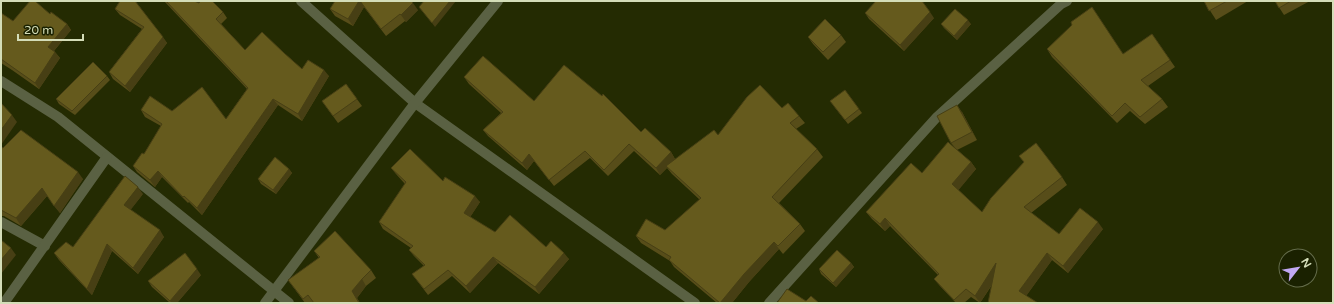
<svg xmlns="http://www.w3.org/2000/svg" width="1334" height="304" font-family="'Varela Round',sans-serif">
	<rect width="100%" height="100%" fill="#242b02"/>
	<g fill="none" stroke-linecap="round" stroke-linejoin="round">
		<!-- minor -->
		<g stroke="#5a6143" stroke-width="10">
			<polyline points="301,1 415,103 695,303"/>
			<polyline points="1,81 58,117 289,303"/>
			<polyline points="1,222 45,246"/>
			<polyline points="4,303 107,157"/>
			<polyline points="265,303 415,103 498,1"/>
			<polyline points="769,303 936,118 1061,4 1067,1"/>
		</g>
	</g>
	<!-- wall -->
	<g fill="#574d19">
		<polygon points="120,1 138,1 136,2 167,43 130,92 113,79 109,72 142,29 120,15 115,9"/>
		<polygon points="164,1 194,1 223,12 227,18 221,24 245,50 284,53 302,69 329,76 302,121 278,105 202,215 189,202 188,203 162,177 155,187 137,172 133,166 144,154 161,126 145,117 141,110 172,111 226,119 247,89"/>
		<polygon points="335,1 418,10 406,22 405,21 386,36 364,7 353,26 335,16 330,9"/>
		<polygon points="1204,1 1248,1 1216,20"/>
		<polygon points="1275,1 1310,1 1284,15"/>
		<polygon points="1,13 13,21 50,14 67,24 71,30 54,51 60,58 39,89 12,70 1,63"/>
		<polygon points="865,13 934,18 904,51 869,19"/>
		<polygon points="941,24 971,24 957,40 944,28"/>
		<polygon points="1152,34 1175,67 1148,86 1162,99 1168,107 1145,124 1130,111 1117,123 1052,57 1047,49 1124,54"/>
		<polygon points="841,35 846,42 828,60 813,44 808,37"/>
		<polygon points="107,76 110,80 75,115 59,104 56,99"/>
		<polygon points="464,77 534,101 641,132 671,152 675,159 673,161 718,135 782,108 799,116 805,123 796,129 817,149 823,157 779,203 800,224 805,231 783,254 779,249 749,282 732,303 717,303 674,267 670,261 641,243 636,236 665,230 700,200 672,174 667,168 660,175 634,151 608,176 590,158 554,186 534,161 527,170 488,136 483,130 501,113 469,84"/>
		<polygon points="346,84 362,106 338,123 322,101"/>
		<polygon points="833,105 859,109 862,113 848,124"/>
		<polygon points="962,112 977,140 957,150 971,162 976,169 958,190 982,212 1062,177 1067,185 1031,213 1059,234 1103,229 1068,273 1052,260 1026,296 992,285 980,303 971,297 964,303 956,303 940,286 934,279 938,275 890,226 885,231 872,219 866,212 922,173 956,149 951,143"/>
		<polygon points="1,147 3,148 83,179 60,213 47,196 21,226 4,216 1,216"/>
		<polygon points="391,168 443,181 480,202 470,217 495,232 546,247 569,259 539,294 498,263 470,293 452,276 428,295 412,274 424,266 414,256 409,250 411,248 383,229 379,222 405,184 396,174"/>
		<polygon points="289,169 292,173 276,194 261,184 258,179"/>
		<polygon points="143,194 130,210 164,237 138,274 112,251 92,295 59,260 54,253 73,247"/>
		<polygon points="314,251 371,270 376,278 366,286 357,298 360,303 313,303 313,302 312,303 305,303 288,280 319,258"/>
		<polygon points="851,263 854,267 836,287 821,274 819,269"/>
		<polygon points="201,275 177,303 170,303 152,287 148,281"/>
	</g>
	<!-- shaded-wall -->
	<g fill="#473f14">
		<polygon points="359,1 360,1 364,7 353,26 348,19"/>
		<polygon points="450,1 456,1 435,27 432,23"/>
		<polygon points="413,3 418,10 406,22 401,15"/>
		<polygon points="930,12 934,18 904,51 900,45"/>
		<polygon points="968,20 971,24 957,40 954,36"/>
		<polygon points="67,24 71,30 52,53 48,47"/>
		<polygon points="163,37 167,43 130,92 125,86"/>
		<polygon points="55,52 60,58 39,89 35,83"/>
		<polygon points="324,70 329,76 302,121 298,114"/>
		<polygon points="273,99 278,105 202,215 197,208"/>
		<polygon points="957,105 962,112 977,140 972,132"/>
		<polygon points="12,115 17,122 1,145 1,130"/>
		<polygon points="671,152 675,159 660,175 656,168"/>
		<polygon points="529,154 534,161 527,170 522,163"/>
		<polygon points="971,162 976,169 957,192 952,184"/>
		<polygon points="289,169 292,173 276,194 273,190"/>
		<polygon points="158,171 162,177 155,187 150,180"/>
		<polygon points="78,172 83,179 60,213 54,206"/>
		<polygon points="138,187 143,194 129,212 124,205"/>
		<polygon points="42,188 47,196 21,226 16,218"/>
		<polygon points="475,196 480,202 469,219 464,213"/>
		<polygon points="885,218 890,226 885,231 880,224"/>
		<polygon points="1098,222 1103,229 1068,273 1063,266"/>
		<polygon points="160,230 164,237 138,274 133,268"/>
		<polygon points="774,242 779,249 749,282 732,303 720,303 744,274"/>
		<polygon points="107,244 112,251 92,295 87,289"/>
		<polygon points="11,248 16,255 1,274 1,260"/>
		<polygon points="564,253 569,259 539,294 535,287"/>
		<polygon points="1047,253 1052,260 1024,299 1019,291"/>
		<polygon points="493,257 498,263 470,293 466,286"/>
		<polygon points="851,263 854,267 836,287 833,283"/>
		<polygon points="996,263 1001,270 980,303 975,296"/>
		<polygon points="197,269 201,275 177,303 172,303 170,301"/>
		<polygon points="362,279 366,286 357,298 360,303 359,303 352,291"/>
	</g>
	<!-- building -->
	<g fill="#655a1d" stroke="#473f14">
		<polygon points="30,1 35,1 50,14 51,12 67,24 48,47 55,52 35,83 1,59 1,13 13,21"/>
		<polygon points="120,1 135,1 163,37 125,86 109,72 144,27 115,9"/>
		<polygon points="166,1 194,1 199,3 201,1 212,1 223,12 216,19 245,50 262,32 284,53 302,69 308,60 324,70 298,114 273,99 197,208 184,196 183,197 158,171 150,180 133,166 142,153 144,154 162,124 141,110 150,96 172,111 202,87 226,119 248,88"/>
		<polygon points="335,1 359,1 348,19 330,9"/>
		<polygon points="360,1 411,1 413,3 401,15 400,14 381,29"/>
		<polygon points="424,1 450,1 432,23 419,7"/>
		<polygon points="876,1 922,1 930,12 900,45 865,13"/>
		<polygon points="1204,1 1227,1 1209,11"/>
		<polygon points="1275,1 1291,1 1279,8"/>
		<polygon points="1092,7 1123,54 1152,34 1170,60 1141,80 1162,99 1140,117 1125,103 1112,116 1047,49 1072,25 1071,22"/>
		<polygon points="955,9 968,20 954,36 941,24"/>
		<polygon points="825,19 841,35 823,52 808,37"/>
		<polygon points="483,56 534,101 564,65 602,96 603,94 641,132 645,128 671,152 656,168 629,144 604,170 585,151 549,180 529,154 522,163 483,130 503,112 464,77"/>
		<polygon points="93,62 107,76 72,111 56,99"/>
		<polygon points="346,84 357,99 333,116 322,101"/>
		<polygon points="760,85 782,108 788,103 799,116 790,123 817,149 772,197 800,224 778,246 774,242 744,274 720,303 669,260 671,257 636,236 646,219 665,230 701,198 666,166 714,130 718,135 747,97"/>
		<polygon points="845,90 859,109 845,120 830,101"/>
		<polygon points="1,103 12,115 1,130"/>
		<polygon points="957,105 972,132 951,143 937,116"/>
		<polygon points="21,130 78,172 54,206 42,188 16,218 1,210 1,147 3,148"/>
		<polygon points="948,142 971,162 952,184 982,212 991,198 1024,162 1019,156 1036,143 1062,177 1024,207 1059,234 1080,208 1098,222 1063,266 1047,253 1019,291 1038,303 988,303 996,263 975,296 966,289 954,300 934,279 939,274 885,218 880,224 866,212 911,163 922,173"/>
		<polygon points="410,149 443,181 445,177 475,196 464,213 495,232 510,215 546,247 551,241 564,253 535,287 493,257 466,286 448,270 424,289 412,274 425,265 409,250 413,246 379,222 406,182 391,168"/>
		<polygon points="275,157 289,169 273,190 258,179"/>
		<polygon points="125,176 138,187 124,205 160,230 133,268 107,244 87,289 54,253 66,242 73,247"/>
		<polygon points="335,231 371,270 362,279 352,291 359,303 314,303 308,295 303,299 288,280 320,257 314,251"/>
		<polygon points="1,240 11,248 1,260"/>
		<polygon points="837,250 851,263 833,283 819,269"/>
		<polygon points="185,253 197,269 170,301 148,281"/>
		<polygon points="787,289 806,301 811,296 819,303 777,303"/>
	</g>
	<!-- border -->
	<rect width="1334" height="304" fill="none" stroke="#d4ddb8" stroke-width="4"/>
	<!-- north arrow -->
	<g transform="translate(1298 268) rotate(59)"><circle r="19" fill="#1a2100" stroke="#646c4a"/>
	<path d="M0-3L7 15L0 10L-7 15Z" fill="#c1a8f3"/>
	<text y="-6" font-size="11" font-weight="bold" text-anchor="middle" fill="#d4ddb8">N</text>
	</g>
	<!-- scale -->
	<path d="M18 34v6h65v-6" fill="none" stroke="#d4ddb8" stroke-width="2"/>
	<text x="24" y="34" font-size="12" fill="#d4ddb8" stroke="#1a2100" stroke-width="3" paint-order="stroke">20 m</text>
</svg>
